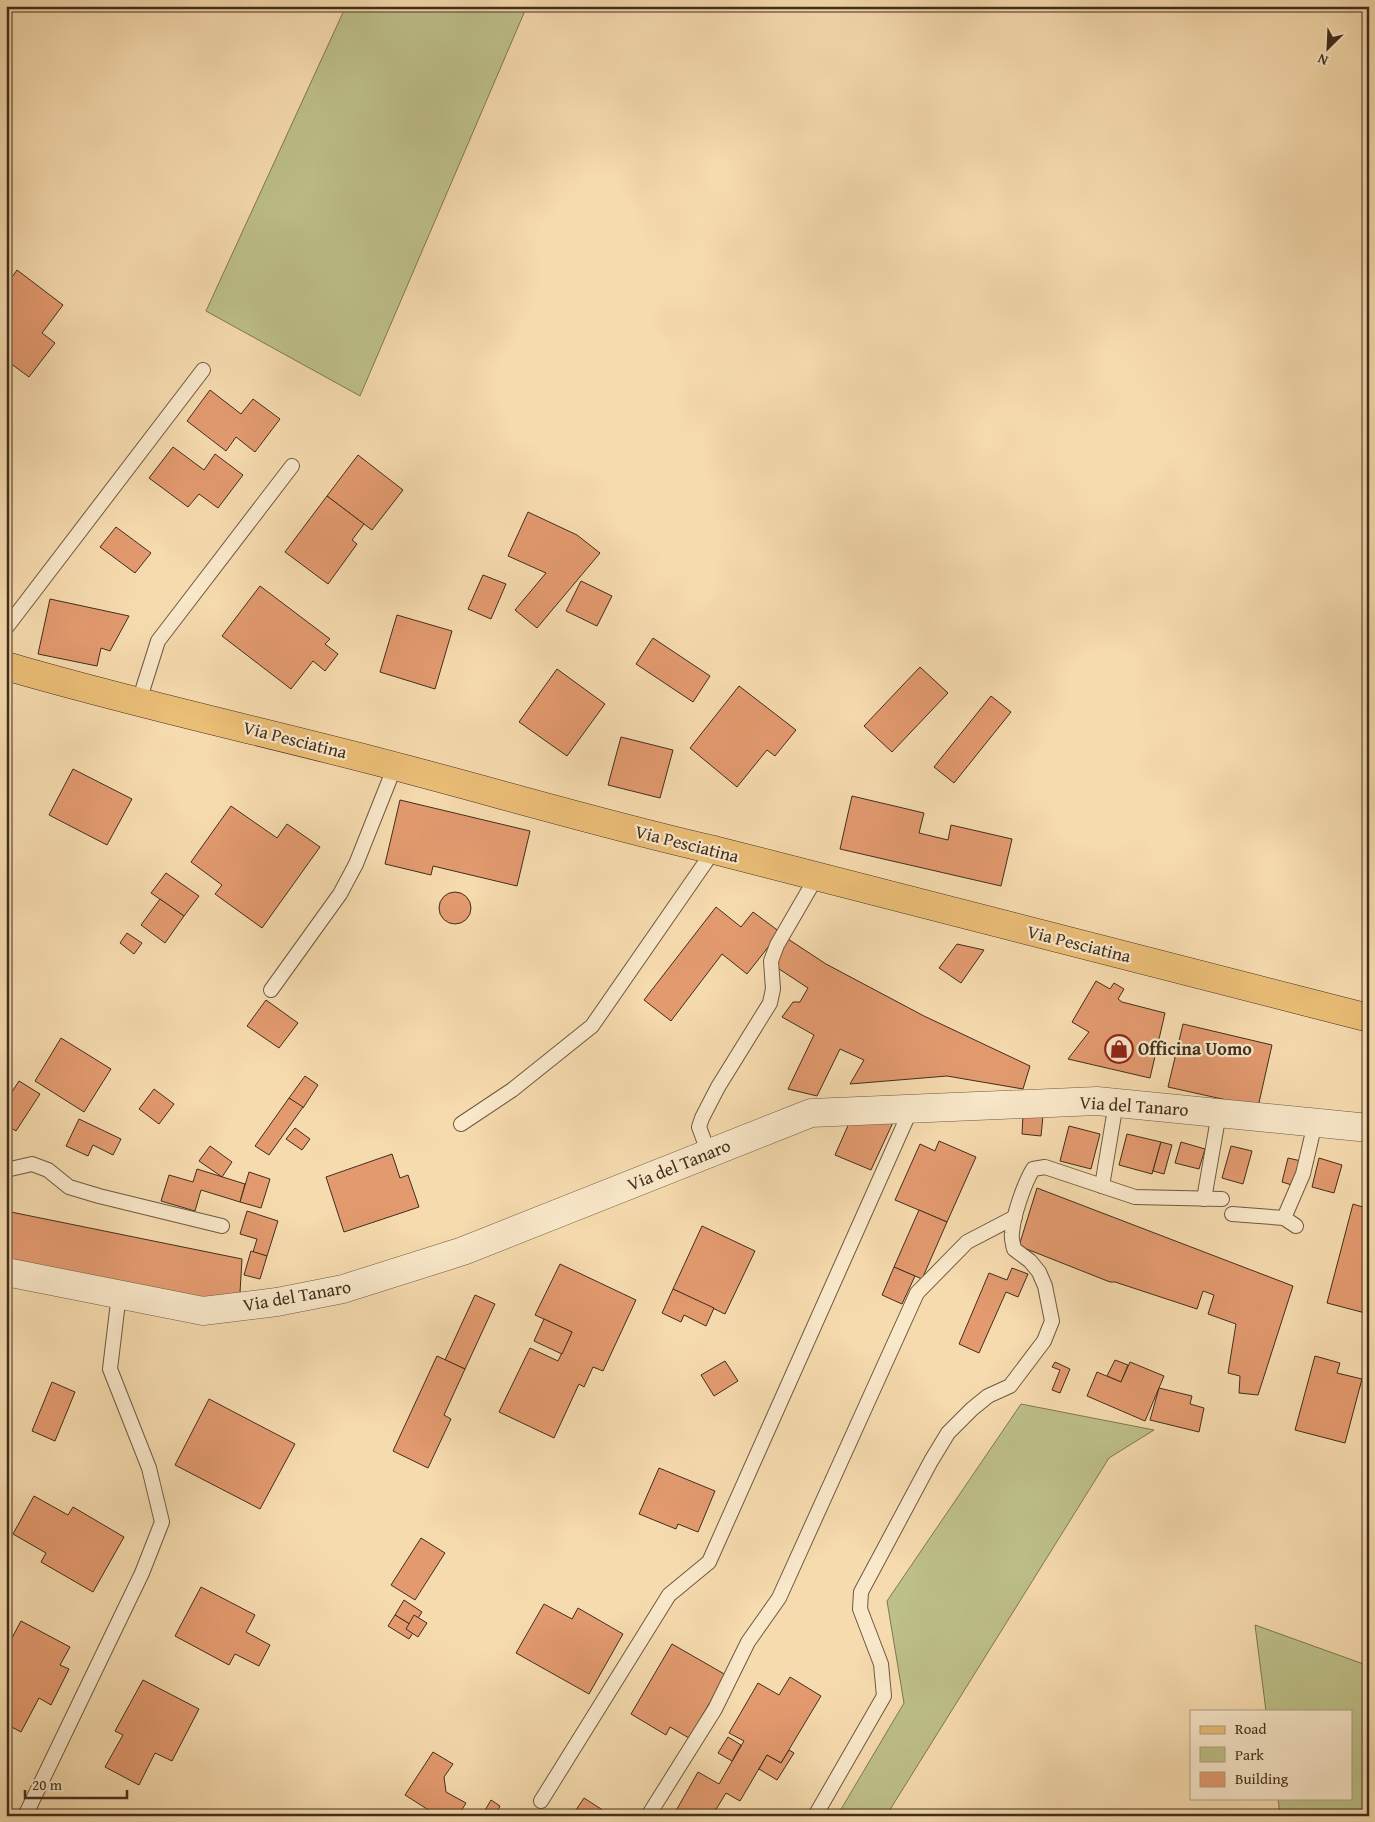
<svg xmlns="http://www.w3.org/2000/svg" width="1375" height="1822" font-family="'Gentium Book Plus',serif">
	<rect width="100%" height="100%" fill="#f6dbae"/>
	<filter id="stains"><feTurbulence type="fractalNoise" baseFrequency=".004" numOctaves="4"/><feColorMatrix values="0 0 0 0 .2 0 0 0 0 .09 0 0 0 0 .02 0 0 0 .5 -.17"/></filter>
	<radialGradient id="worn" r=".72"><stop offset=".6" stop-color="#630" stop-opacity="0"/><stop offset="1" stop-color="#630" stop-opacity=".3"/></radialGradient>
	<!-- green -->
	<g fill="#bec089" stroke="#807752">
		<polygon points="346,6 527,6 360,396 206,311"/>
		<polygon points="1021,1404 1154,1430 1109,1458 886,1816 837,1816 904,1703 887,1601"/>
		<polygon points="1255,1625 1369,1666 1369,1816 1280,1816 1278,1798 1351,1798 1351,1711 1266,1711"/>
	</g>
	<!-- building -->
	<g fill="#e39a6f" stroke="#412e1c">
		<polygon points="17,270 63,305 42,333 55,343 29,377 6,360 6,278 10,280"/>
		<polygon points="210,390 241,414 253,399 280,419 255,452 236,437 226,451 187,421"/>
		<polygon points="173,447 204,470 215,454 243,475 218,508 199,494 188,507 149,478"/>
		<polygon points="358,455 403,490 372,530 327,496"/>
		<polygon points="327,496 364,524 352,540 357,544 328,584 285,552"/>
		<polygon points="528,512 577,535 600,553 537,628 515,610 546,573 508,556"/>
		<polygon points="116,527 151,553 135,573 100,547"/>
		<polygon points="483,575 506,584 491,619 468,609"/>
		<polygon points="581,581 612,596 597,626 566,611"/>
		<polygon points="260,586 330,639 325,644 338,654 325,671 313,661 291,689 222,636"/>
		<polygon points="50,599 129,616 110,651 101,648 97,666 38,654"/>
		<polygon points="397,615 452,631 435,689 380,672"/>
		<polygon points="653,638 710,676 693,702 636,664"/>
		<polygon points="920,667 948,693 892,752 864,726"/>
		<polygon points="557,669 605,704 567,756 519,722"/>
		<polygon points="739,686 796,730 775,756 767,750 737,787 690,748"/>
		<polygon points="991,696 1011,712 954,783 934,767"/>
		<polygon points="621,737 673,750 660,798 608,785"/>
		<polygon points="73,769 132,799 107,845 49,815"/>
		<polygon points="852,796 924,813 919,833 948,840 951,825 1012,839 1001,886 840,849"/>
		<polygon points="400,800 530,831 517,886 433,866 431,875 385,864"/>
		<polygon points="231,806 277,838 287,824 320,847 262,928 215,894 222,885 191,862"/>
		<polygon points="166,873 199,896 184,916 151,893"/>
		<circle cx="455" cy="908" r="16"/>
		<polygon points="160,899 184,916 165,943 141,925"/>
		<polygon points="716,907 741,927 753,912 780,932 747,974 722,954 671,1021 644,1000"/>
		<polygon points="127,933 142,943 134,954 120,943"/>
		<polygon points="788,939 826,964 924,1016 1030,1066 1023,1089 947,1076 850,1084 864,1060 840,1049 817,1096 788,1089 814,1035 782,1017 793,1002 800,1002 808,988 773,965"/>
		<polygon points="957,944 984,950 961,983 939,968"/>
		<polygon points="1096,981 1110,989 1114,983 1124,989 1118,999 1122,1002 1165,1013 1150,1078 1068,1059 1089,1032 1072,1022"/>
		<polygon points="266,1000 298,1023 279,1048 247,1026"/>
		<polygon points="1183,1024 1272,1045 1258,1107 1168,1087"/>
		<polygon points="61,1038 111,1069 84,1112 35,1081"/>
		<polygon points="305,1076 318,1085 303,1108 289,1098"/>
		<polygon points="19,1081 40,1094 16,1131 6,1125 6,1101"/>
		<polygon points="154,1089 174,1104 159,1124 139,1109"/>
		<polygon points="289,1098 303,1107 269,1155 255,1146"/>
		<polygon points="1023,1115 1043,1116 1041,1136 1022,1134"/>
		<polygon points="896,1116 871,1170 835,1155 850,1121"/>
		<polygon points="79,1119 121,1139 113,1155 93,1145 88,1156 66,1146"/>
		<polygon points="1069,1126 1100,1134 1091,1169 1060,1161"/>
		<polygon points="295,1128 310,1139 302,1150 286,1139"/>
		<polygon points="1127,1134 1161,1142 1152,1174 1119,1165"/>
		<polygon points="939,1141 976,1157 947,1222 895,1200 920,1144 935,1151"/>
		<polygon points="1161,1142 1172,1145 1164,1174 1153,1171"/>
		<polygon points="1181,1142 1205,1149 1199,1169 1175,1163"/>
		<polygon points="210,1146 232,1162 222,1177 199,1161"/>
		<polygon points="1231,1146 1252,1151 1243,1184 1222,1178"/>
		<polygon points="392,1154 400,1178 408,1175 419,1207 344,1232 326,1177"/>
		<polygon points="1288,1158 1301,1161 1295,1186 1282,1182"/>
		<polygon points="1319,1158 1342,1165 1334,1193 1312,1187"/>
		<polygon points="197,1169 245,1184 240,1202 201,1190 195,1211 161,1201 169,1175 193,1182"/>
		<polygon points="249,1172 270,1179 261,1208 240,1202"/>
		<polygon points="1037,1188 1293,1286 1258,1395 1239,1393 1240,1376 1228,1373 1236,1324 1208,1314 1214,1295 1203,1291 1197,1309 1115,1282 1110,1282 1019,1246"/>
		<polygon points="1353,1204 1369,1209 1369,1314 1327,1303"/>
		<polygon points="919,1210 947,1222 922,1279 894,1267"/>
		<polygon points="6,1211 242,1259 240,1293 192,1300 6,1266"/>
		<polygon points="247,1211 278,1221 267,1256 253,1252 257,1239 240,1234"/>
		<polygon points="702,1226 755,1251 725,1314 673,1289"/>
		<polygon points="251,1251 267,1256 260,1279 244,1275"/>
		<polygon points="560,1264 636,1300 603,1371 593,1367 584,1387 579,1384 554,1438 499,1412 530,1348 558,1361 572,1332 535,1315"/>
		<polygon points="894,1267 915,1276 902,1304 882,1295"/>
		<polygon points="1012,1268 1028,1274 1018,1297 1006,1292 979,1353 959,1344 989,1273 1007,1280"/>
		<polygon points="673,1289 714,1308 706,1326 684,1315 681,1322 662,1313"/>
		<polygon points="475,1295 495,1304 465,1369 445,1360"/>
		<polygon points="544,1319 572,1332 562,1354 534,1341"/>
		<polygon points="437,1356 465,1369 444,1415 451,1419 428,1468 393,1451"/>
		<polygon points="1315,1356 1340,1363 1337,1373 1362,1379 1345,1443 1295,1430"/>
		<polygon points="1115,1360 1128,1365 1121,1382 1107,1376"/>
		<polygon points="725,1361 738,1381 714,1396 701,1375"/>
		<polygon points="1055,1362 1070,1369 1060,1393 1052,1390 1060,1370 1052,1367"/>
		<polygon points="1130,1362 1164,1376 1145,1421 1087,1396 1097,1372 1121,1382"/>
		<polygon points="52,1382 75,1392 55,1441 32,1431"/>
		<polygon points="1159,1388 1192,1396 1190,1404 1204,1408 1199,1432 1150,1420"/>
		<polygon points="209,1399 295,1444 260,1509 175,1465"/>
		<polygon points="659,1468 715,1491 698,1532 678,1524 676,1529 639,1514"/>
		<polygon points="34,1496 68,1515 73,1507 124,1537 93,1592 41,1562 46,1553 13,1534"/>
		<polygon points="421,1538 445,1553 415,1600 391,1585"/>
		<polygon points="201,1587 255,1615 246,1632 270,1645 259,1666 235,1654 229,1665 175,1636"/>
		<polygon points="404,1600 422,1612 413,1626 395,1615"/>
		<polygon points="544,1604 572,1619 578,1608 623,1634 589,1694 516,1653"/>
		<polygon points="395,1615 416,1628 409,1639 388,1626"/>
		<polygon points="414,1615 427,1623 418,1637 406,1629"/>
		<polygon points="21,1621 70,1647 60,1665 69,1669 51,1705 39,1698 21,1732 6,1724 6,1649"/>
		<polygon points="672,1644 726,1675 689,1738 670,1727 666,1735 631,1714"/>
		<polygon points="790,1677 821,1696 781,1763 767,1755 740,1801 726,1793 712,1816 673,1816 698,1772 719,1784 744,1741 729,1733 758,1683 779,1695"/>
		<polygon points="143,1680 199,1709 172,1761 155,1753 139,1785 105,1767 123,1735 115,1731"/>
		<polygon points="728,1737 741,1745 732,1761 718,1753"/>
		<polygon points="789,1750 794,1753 777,1780 759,1769 767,1755 781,1763"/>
		<polygon points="433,1752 453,1764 444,1777 446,1792 466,1803 458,1816 438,1816 405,1795"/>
		<polygon points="584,1798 612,1816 572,1816"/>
		<polygon points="491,1800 500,1806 495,1816 490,1816 484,1812"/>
	</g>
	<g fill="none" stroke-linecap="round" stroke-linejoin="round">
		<defs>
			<g id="lane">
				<polyline points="6,628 203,370"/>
				<polyline points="139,701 158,641 292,466"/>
				<polyline points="271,990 340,894 356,864 395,766"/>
				<polyline points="461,1124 512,1090 592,1026 714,850"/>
				<polyline points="709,1154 699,1127 702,1118 718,1087 770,1003 773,989 771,961 777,945 817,876"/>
				<polyline points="6,1170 32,1164 48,1170 69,1187 99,1196 222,1226"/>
				<polyline points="1102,1186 1116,1103"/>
				<polyline points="1204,1199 1219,1113"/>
				<polyline points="1232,1214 1284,1218 1296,1226"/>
				<polyline points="1284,1218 1303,1174 1315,1123"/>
				<polyline points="541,1801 669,1595 709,1562 911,1109"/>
				<polyline points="25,1816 142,1573 162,1522 149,1468 110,1369 119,1294"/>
				<polyline points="648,1816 715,1709 748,1642 779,1598 917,1293 967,1242 1015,1217"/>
				<path d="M815,1816L884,1696L881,1664L860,1609L861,1592L931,1461L948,1433L972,1409L988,1396L1010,1386L1044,1341L1052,1321L1045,1286L1039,1272L1030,1261L1014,1249C1013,1244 1011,1238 1012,1233C1013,1216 1024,1184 1033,1169L1045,1167L1135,1197L1222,1199"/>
			</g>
			<polyline id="street" points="6,1272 203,1311 277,1302 343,1289 463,1251 811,1113 1097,1101 1369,1128"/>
			<path id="primary" d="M6,666C128,702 252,729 375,761C488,790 600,824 714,850L1369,1018"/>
		</defs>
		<!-- lane casing -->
		<use href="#lane" stroke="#6e5940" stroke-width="16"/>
		<!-- street casing -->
		<use href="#street" stroke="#6e5940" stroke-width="29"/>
		<!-- primary casing -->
		<use href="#primary" stroke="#412e1c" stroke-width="29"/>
		<!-- lane -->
		<use href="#lane" stroke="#f9e8ca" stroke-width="14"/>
		<!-- street -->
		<use href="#street" stroke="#f9e8ca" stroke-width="28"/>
		<!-- primary -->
		<use href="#primary" stroke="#ebbe77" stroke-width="28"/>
	</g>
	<!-- icons -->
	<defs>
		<symbol id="shop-ring" viewBox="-11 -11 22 22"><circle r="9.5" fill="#f9e8ca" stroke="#8f2418" stroke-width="1.5"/><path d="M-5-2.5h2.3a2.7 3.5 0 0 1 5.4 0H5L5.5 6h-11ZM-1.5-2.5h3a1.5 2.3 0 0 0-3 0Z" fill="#8f2418"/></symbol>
	</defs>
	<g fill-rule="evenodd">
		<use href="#shop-ring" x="1103" y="1033" width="32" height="32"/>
	</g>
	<g text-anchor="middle" stroke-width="4.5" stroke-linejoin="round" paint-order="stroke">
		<!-- street labels -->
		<g font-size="18" fill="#412e1c" stroke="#f9e8ca">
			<text transform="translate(295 740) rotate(14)" y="6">Via Pesciatina</text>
			<text transform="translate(687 844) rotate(14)" y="6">Via Pesciatina</text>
			<text transform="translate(1079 944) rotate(14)" y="6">Via Pesciatina</text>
			<text transform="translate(1134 1106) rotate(4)" y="6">Via del Tanaro</text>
			<text transform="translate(679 1165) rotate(-22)" y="6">Via del Tanaro</text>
			<text transform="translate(297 1296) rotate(-10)" y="6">Via del Tanaro</text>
		</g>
		<!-- poi labels -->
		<g font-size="18" font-weight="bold" fill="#412e1c" stroke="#f9e8ca" text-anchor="start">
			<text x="1138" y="1055">Officina Uomo</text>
		</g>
	</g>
	<!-- margin -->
	<rect width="1375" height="1822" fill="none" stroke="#f6dbae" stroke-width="25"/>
	<rect x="8" y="8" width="1360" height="1807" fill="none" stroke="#412e1c" stroke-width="2.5"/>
	<rect x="12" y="12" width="1350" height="1797" fill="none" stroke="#412e1c"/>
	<!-- legend -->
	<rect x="1190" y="1710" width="162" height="90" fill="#f9e8ca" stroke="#af9e84"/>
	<rect x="1200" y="1726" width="25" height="8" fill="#ebbe77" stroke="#af9e84"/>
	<text x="1235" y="1734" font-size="15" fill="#412e1c">Road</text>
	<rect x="1200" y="1747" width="25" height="15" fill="#bec089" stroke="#af9e84"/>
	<text x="1235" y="1760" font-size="15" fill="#412e1c">Park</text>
	<rect x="1200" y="1772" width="25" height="15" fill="#e39a6f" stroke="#af9e84"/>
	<text x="1235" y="1784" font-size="15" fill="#412e1c">Building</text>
	<!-- north arrow -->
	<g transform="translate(1328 48) rotate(204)" stroke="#f9e8ca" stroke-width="4" paint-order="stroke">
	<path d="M0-4L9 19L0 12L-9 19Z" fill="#412e1c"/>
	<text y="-8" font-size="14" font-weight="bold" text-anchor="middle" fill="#412e1c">N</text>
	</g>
	<!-- scale -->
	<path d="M25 1790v8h102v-8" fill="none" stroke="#412e1c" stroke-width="2.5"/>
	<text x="32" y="1790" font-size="15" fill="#412e1c" stroke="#f9e8ca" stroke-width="4" paint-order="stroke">20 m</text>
	<rect width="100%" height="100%" filter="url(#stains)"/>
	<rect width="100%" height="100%" fill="url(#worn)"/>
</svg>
